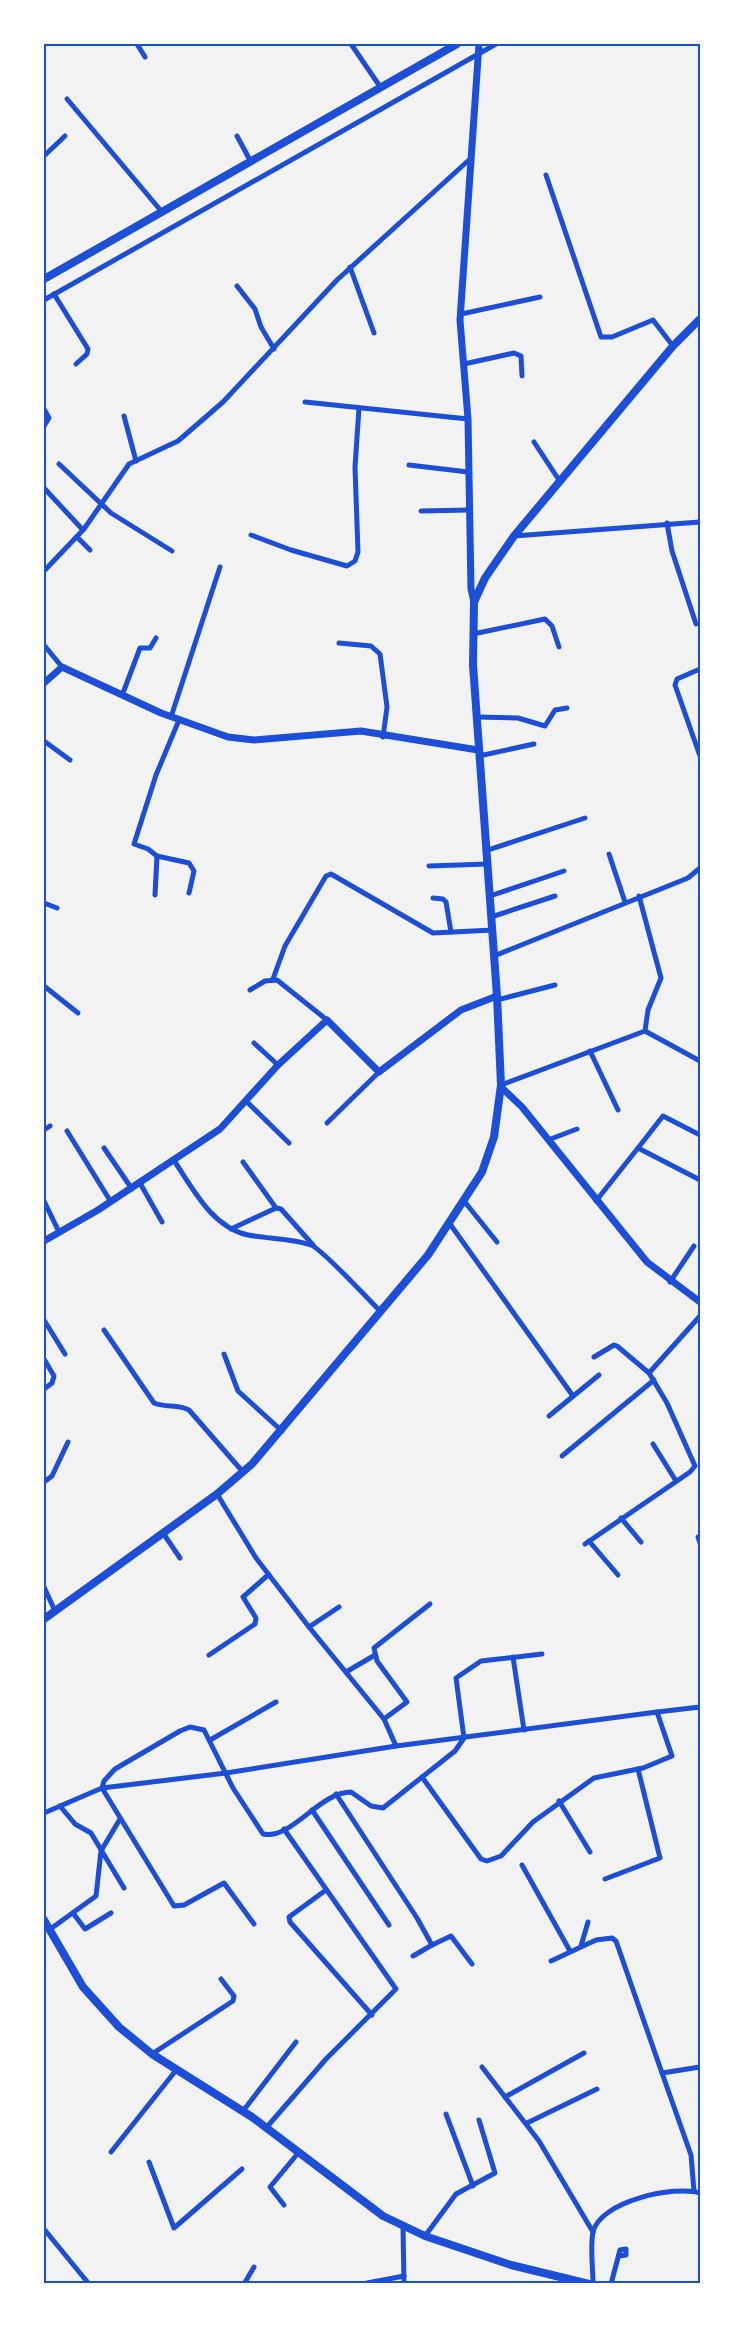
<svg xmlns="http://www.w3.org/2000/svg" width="744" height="2327" font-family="Signika,sans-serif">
	<rect width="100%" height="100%" fill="#f2f2f2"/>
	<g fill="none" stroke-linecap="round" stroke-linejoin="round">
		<!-- minor -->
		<g stroke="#1d4ed8" stroke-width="5">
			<polyline points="137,44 145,57"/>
			<polyline points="351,44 381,88"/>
			<polyline points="67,99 162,212"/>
			<polyline points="237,136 251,162"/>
			<polyline points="44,156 65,136"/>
			<polyline points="546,175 601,337 612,337 653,320 673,346"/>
			<polyline points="350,267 374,333"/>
			<polyline points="237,286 255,309 261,327 274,349"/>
			<polyline points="54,294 88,349 87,354 76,364"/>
			<polyline points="44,300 496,44"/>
			<polyline points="461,314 540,297"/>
			<polyline points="464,364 514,353 521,356 522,376"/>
			<polyline points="305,402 468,419"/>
			<polyline points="44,409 49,418 44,426"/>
			<polyline points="124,416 136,461"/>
			<polyline points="534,442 559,480"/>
			<polyline points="59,464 111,513 172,551"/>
			<polyline points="409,465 468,472"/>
			<polyline points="44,488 83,530"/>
			<polyline points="421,511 469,510"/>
			<polyline points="667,523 672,551 696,624"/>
			<polyline points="251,535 291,550 347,566 355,561 358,552 355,467 359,408"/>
			<polyline points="514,536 700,522"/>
			<polyline points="77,537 90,550"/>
			<polyline points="44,571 84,529 129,464 178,441 223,402 337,280 470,159"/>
			<polyline points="473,634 545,619 552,626 559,647"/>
			<polyline points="339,643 371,646 380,654 387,707 383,737"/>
			<polyline points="44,645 62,667"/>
			<polyline points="700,669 677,679 675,685 700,756"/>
			<polyline points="123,693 140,648 150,648 156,638"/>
			<polyline points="171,717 220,567"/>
			<polyline points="477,717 518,718 545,726 555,710 567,708"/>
			<polyline points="44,741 70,760"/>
			<polyline points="479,756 534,744"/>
			<polyline points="485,851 585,818"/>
			<polyline points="609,854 625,902"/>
			<polyline points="157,856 189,863 194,871 189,893"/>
			<polyline points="429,866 487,864"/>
			<polyline points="155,895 157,856 148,849 134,844 156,775 179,720"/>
			<polyline points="490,896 564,871"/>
			<polyline points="639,896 661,978 648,1010 645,1031"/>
			<polyline points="433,898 443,899 446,902 451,932"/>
			<polyline points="44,903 57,908"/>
			<polyline points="491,917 555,896"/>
			<polyline points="494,956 688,878 700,868"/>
			<polyline points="273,979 285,946 326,876 331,874 433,933 493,930"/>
			<polyline points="44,986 78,1013"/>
			<polyline points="250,990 265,981 277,980 327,1020"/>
			<polyline points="497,1000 555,985"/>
			<polyline points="254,1043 278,1065"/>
			<polyline points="590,1051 618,1110"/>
			<polyline points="501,1085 645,1031 700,1061"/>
			<polyline points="246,1101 289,1143"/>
			<polyline points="327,1123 379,1072"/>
			<polyline points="44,1130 50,1126"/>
			<polyline points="67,1131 111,1202"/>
			<polyline points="548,1140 577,1129"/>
			<polyline points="104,1148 132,1189"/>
			<polyline points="638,1148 663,1116 700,1135"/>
			<path d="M173,1159C192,1187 211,1227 248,1235C268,1239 292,1238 311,1245C322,1249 369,1300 380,1311"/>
			<polyline points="243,1162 276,1208"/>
			<polyline points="140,1183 162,1222"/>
			<polyline points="44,1201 59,1232"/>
			<polyline points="464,1201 497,1242"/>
			<polyline points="596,1201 638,1148 700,1180"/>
			<polyline points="450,1224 573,1396"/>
			<polyline points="231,1229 276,1208 281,1209 313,1245"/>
			<polyline points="670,1282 694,1246"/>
			<polyline points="44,1320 65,1354"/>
			<path d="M104,1330L154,1403C166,1408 178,1404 189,1410L243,1472"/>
			<polyline points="224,1354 238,1391 282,1431"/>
			<polyline points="44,1359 54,1376 52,1383 44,1389"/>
			<polyline points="649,1373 700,1316"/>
			<polyline points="549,1416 599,1375"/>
			<polyline points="653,1444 676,1481"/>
			<polyline points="562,1456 654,1380"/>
			<polyline points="44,1482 52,1476 68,1442"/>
			<polyline points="217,1494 256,1558 309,1627 339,1607"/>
			<polyline points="621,1518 641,1542"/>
			<polyline points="163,1533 180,1558"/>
			<polyline points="700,1536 698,1537 700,1543"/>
			<polyline points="589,1541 618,1575"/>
			<polyline points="585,1544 690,1472 695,1466 667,1403 649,1373 617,1346 614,1345 594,1357"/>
			<polyline points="44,1587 55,1611"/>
			<polyline points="309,1627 384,1719"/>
			<polyline points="209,1655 255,1624 256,1618 243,1597 268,1575"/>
			<polyline points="513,1657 524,1730"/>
			<polyline points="346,1672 375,1655"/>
			<polyline points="657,1712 700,1707"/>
			<polyline points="210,1740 276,1702"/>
			<polyline points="396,1746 384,1719 407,1702 377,1661 374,1648 430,1604"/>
			<polyline points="336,1794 417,1918 432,1945 451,1936 472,1964"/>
			<polyline points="559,1801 590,1852"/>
			<polyline points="60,1806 75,1824 91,1833 124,1888"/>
			<polyline points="312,1810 389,1925"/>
			<polyline points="44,1813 102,1788 226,1773 396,1746 657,1712 672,1756 643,1768 594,1778 533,1822 501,1856 487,1861 481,1859 422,1777"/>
			<polyline points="522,1865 570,1951"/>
			<polyline points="605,1879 660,1858 638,1769"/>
			<polyline points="326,1890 289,1917 290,1922 372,2015"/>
			<polyline points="73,1913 85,1929 111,1913"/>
			<path d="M254,1924L224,1883L184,1905L174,1906L102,1788L104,1781L115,1769L180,1731L190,1727L204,1730L233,1788L263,1834C292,1840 319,1792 351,1792L371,1806L383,1808L455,1751L464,1738L456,1678L481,1661L542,1654"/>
			<polyline points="49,1930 96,1896 101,1851 120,1819"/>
			<polyline points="581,1946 588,1922"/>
			<polyline points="413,1956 432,1945"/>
			<polyline points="551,1961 596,1940 612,1938 616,1941 662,2073 700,2067"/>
			<polyline points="152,2054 233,2001 234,1996 221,1979"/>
			<polyline points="482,2067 539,2141 593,2232"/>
			<polyline points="662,2073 691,2155 694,2191"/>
			<polyline points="505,2097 584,2053"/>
			<polyline points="243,2111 296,2042"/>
			<polyline points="446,2114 473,2186"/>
			<polyline points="527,2123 597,2089"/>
			<polyline points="266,2128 326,2059 396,1989 284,1829"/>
			<polyline points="111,2152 177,2069"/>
			<polyline points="149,2162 174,2228 242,2169"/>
			<polyline points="284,2205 270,2187 299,2152"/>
			<polyline points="403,2227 404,2284"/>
			<polyline points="44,2229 89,2284"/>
			<polyline points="425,2236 456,2194 495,2173 479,2120"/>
			<polyline points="244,2284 254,2267"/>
			<polyline points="362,2284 404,2276"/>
			<path d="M593,2284C593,2268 590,2247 593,2232C600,2201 675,2185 700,2193"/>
			<polyline points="611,2284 620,2250 626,2249 626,2255 619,2256"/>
		</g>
		<!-- tertiary -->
		<g stroke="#1d4ed8" stroke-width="7">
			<polyline points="474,602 471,589 468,419 460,320 479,44"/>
			<polyline points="44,683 62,667 161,713 228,737 254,740 361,731 478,750"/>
			<polyline points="501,1087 522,1107 647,1262 700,1302"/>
			<polyline points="44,1241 98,1210 220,1129 278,1065 327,1020 379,1072 461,1010 497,996"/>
		</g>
		<!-- secondary -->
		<g stroke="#1d4ed8" stroke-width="8">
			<polyline points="44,279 457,44"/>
			<polyline points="44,1619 217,1494 252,1464 428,1255 482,1172 494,1137 501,1085 497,996 473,665 474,602 485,578 514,536 673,346 700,319"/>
			<polyline points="44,1920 83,1987 119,2027 152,2054 252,2117 383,2216 425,2236 511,2265 589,2284"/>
		</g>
	</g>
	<!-- border -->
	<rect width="744" height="2327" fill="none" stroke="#ffffff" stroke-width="90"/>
	<rect x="45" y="45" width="654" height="2237" fill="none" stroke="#1d4ed8" stroke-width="2"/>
</svg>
